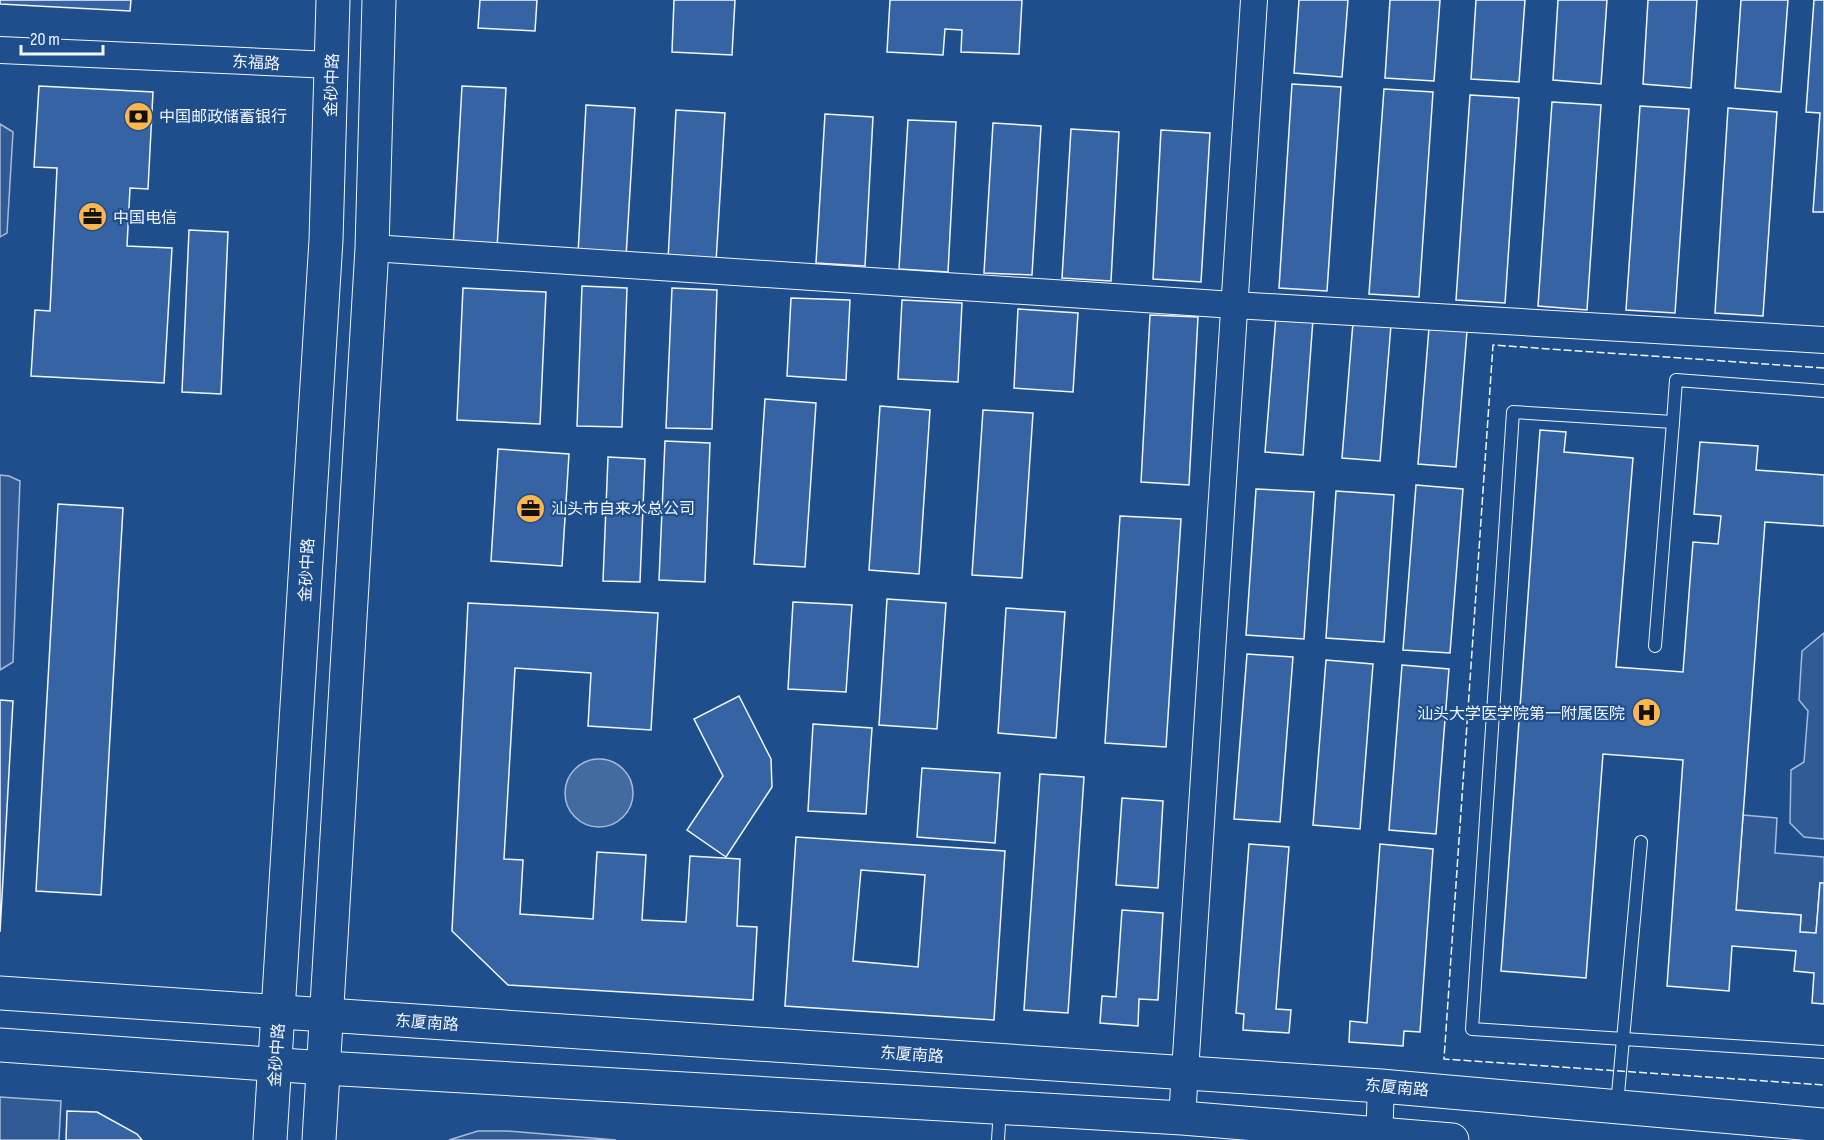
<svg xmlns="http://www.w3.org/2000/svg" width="1824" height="1140" font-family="'Sofia Sans Condensed','Noto Sans SC',sans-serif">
	<rect width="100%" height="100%" fill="#1f4e8c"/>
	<!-- built -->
	<g fill="#305b95" stroke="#a8bbd7" stroke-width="1.5">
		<polygon points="0,124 13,132 7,233 0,237"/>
		<polygon points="0,475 9,476 20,481 13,662 0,670"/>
		<polygon points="1824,633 1824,839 1804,837 1790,823 1791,770 1804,762 1808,711 1799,700 1802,651"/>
		<polygon points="1743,815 1777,818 1775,853 1824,857 1824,883 1820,883 1816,933 1800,932 1801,915 1736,910"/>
		<polygon points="0,1097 61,1101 59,1140 0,1140"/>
		<polygon points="478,1131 508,1131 616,1140 449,1140"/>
	</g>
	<!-- water -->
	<circle fill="#446ba0" stroke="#a8bbd7" stroke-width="1.5" cx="599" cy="793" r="34"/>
	<!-- building -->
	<g fill="#3563a3" stroke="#f2f6ff" stroke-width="1.5" fill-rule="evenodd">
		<polygon points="0,0 131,0 130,11 0,4"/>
		<polygon points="480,0 537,0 535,31 478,28"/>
		<polygon points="674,0 735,0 732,55 672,52"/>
		<polygon points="890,0 1022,0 1019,54 961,52 962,30 945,29 943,55 887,52"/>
		<polygon points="1299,0 1348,0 1342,77 1294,73"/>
		<polygon points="1390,0 1440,0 1434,81 1385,78"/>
		<polygon points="1476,0 1525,0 1519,82 1471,79"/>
		<polygon points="1558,0 1607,0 1601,84 1553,80"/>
		<polygon points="1648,0 1697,0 1691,88 1643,84"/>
		<polygon points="1741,0 1788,0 1781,92 1735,88"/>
		<polygon points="1814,0 1824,0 1824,212 1813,212 1820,113 1806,112"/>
		<polygon points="1292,84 1341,87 1327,291 1279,288"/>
		<polygon points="39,86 153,92 148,189 130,188 127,246 172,248 164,383 31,376 35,310 50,311 57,168 34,167"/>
		<polygon points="462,86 506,88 497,249 453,248"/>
		<polygon points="1384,89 1433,92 1419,297 1369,294"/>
		<polygon points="1470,95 1519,98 1505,303 1456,300"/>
		<polygon points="1552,102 1601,105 1587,310 1538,306"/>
		<polygon points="586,105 635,108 626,257 578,254"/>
		<polygon points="1640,106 1689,109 1675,313 1626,310"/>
		<polygon points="1728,108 1777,112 1763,316 1715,313"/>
		<polygon points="676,110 725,113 716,262 668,260"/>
		<polygon points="825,114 873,117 865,266 816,263"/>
		<polygon points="908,120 956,122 948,272 899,269"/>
		<polygon points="993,123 1041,126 1032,275 984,273"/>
		<polygon points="1071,129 1119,132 1111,281 1062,278"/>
		<polygon points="1161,130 1210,133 1201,282 1153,279"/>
		<polygon points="189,230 228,232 221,394 182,392"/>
		<polygon points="582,286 627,288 622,427 577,426"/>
		<polygon points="463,288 546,292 540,424 457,420"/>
		<polygon points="672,288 717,290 712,429 666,428"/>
		<polygon points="791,298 850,300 846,380 787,376"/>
		<polygon points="902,300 962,303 958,382 898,379"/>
		<polygon points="1018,309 1078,313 1073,392 1014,388"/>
		<polygon points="1150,315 1198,317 1189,485 1141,482"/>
		<polygon points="1276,316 1313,319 1303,455 1265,452"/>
		<polygon points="1353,322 1391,325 1380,461 1342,458"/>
		<polygon points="1429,328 1467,331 1456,467 1418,464"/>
		<polygon points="765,399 816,403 805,567 754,564"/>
		<polygon points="880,406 930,410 919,574 869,570"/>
		<polygon points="983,410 1033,413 1022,578 972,575"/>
		<polygon points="1540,430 1566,432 1564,452 1633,458 1616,667 1683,672 1693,542 1718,544 1721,516 1694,514 1700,442 1758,446 1756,470 1824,475 1824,526 1765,522 1736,910 1801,915 1800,932 1816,933 1820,883 1824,883 1824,1004 1812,1003 1814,973 1794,971 1796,951 1732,946 1729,991 1667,986 1683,760 1603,754 1586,978 1501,971"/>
		<polygon points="665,441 710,443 705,582 659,580"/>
		<polygon points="498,449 569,454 562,566 491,561"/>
		<polygon points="608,457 645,459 640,582 603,581"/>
		<polygon points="1416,485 1463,489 1450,653 1403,650"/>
		<polygon points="1256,489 1314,492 1304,639 1246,635"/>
		<polygon points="1336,491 1394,495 1384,642 1326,638"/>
		<polygon points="58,504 123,508 101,895 36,891"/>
		<polygon points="1120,516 1181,519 1166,747 1105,743"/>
		<polygon points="887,599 946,603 937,729 879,725"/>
		<polygon points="793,602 852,605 846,692 788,689"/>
		<polygon points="468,603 658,613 651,730 588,726 591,673 515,668 504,859 523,860 520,914 593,919 597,852 646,855 642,920 686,922 690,856 740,859 737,926 757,927 753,1000 508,985 452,931"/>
		<polygon points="1006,608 1065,612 1056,738 998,733"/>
		<polygon points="1247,654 1293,657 1280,822 1234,819"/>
		<polygon points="1326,660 1373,664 1360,829 1313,825"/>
		<polygon points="1402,665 1449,669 1436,834 1389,830"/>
		<polygon points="739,696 771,759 772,787 726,857 687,830 723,776 694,719"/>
		<polygon points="0,700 13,701 0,932"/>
		<polygon points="813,724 872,728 866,814 808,811"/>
		<polygon points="922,768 1000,773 995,843 917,837"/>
		<polygon points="1040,774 1084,777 1068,1013 1024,1010"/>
		<polygon points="1122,798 1163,801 1158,888 1116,885"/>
		<path d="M796,837L1005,851L994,1020L785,1006ZM861,870L925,875L918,967L853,961Z"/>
		<polygon points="1249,844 1289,847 1276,1009 1291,1010 1289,1033 1243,1030 1244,1014 1236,1013"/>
		<polygon points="1380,844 1433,849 1420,1032 1404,1031 1403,1046 1349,1042 1350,1021 1367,1023"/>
		<polygon points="1122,910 1163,913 1158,1000 1139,999 1138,1026 1100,1023 1102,996 1116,997"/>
		<polygon points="67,1111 97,1112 137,1134 142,1140 66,1140"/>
	</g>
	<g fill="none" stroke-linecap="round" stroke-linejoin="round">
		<defs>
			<g id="lane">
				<polyline points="1673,422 1676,380 1824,391"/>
				<polyline points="1655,646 1673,422 1513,412 1472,1029 1824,1052"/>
				<polyline points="1617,1105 1641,842"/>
				<polyline points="998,1140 1000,1108"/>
			</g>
			<g id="street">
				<polyline points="0,50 331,65"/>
				<polyline points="372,248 1234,305 1824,340"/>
				<polyline points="1182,1118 1254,0"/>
				<polyline points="1379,1140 1381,1086"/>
			</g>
			<g id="secondary">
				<polyline points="0,993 1381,1086 1824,1125"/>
				<polyline points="0,1045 325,1068 1182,1118 1452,1140"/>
			</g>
			<g id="primary">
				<polyline points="270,1140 326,240 333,0"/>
				<polyline points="319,1140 372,248 379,0"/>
			</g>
		</defs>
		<!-- lane casing -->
		<use href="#lane" stroke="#f2f6ff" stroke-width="14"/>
		<!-- street casing -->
		<use href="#street" stroke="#f2f6ff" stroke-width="28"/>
		<!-- secondary casing -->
		<use href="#secondary" stroke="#f2f6ff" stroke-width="35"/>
		<!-- primary casing -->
		<use href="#primary" stroke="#f2f6ff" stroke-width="35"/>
		<!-- lane -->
		<use href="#lane" stroke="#1f4e8c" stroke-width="12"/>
		<!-- street -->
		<use href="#street" stroke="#1f4e8c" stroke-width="26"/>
		<!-- secondary -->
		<use href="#secondary" stroke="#1f4e8c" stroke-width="33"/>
		<!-- primary -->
		<use href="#primary" stroke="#1f4e8c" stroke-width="33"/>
		<!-- fence -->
		<polyline stroke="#f2f6ff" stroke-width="1.5" stroke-dasharray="8 3" stroke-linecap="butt" points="1824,368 1493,345 1444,1059 1824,1085"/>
	</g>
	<!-- icons -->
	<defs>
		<symbol id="bank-disc" viewBox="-11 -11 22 22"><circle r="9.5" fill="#ffb74d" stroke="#1f4e8c"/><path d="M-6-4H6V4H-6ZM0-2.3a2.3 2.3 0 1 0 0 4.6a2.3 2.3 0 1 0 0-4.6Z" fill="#111"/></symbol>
		<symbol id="office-disc" viewBox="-11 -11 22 22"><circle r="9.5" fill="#ffb74d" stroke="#1f4e8c"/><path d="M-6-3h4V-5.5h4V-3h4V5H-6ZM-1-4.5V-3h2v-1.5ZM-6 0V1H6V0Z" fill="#111"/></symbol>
		<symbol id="hospital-disc" viewBox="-11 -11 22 22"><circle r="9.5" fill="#ffb74d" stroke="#1f4e8c"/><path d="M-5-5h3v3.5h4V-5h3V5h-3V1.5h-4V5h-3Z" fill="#111"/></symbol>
	</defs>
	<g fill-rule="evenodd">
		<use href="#bank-disc" x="122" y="100" width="33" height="33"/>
		<use href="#office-disc" x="76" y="200" width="33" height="33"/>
		<use href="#office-disc" x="514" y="492" width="33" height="33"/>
		<use href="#hospital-disc" x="1630" y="696" width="33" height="33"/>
	</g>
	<g text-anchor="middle" stroke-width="4.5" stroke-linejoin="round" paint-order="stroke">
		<!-- street labels -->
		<g font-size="16" fill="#f2f6ff" stroke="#1f4e8c">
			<text transform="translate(256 62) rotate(3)" y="6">东福路</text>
			<text transform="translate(331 85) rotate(-88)" y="6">金砂中路</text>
			<text transform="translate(306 570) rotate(-87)" y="6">金砂中路</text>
			<text transform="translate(427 1022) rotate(4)" y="6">东厦南路</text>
			<text transform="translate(912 1054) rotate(4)" y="6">东厦南路</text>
			<text transform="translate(276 1055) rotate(-86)" y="6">金砂中路</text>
			<text transform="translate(1397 1087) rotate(5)" y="6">东厦南路</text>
		</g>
		<!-- poi labels -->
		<g font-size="16" fill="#f2f6ff" stroke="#1f4e8c" text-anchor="start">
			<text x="159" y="122">中国邮政储蓄银行</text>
			<text x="113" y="223">中国电信</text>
			<text x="551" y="514">汕头市自来水总公司</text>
			<text x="1625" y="719" text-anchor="end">汕头大学医学院第一附属医院</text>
		</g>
	</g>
	<!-- scale -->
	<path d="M21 45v9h82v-9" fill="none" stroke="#f2f6ff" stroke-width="3"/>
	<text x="30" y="45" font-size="18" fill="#f2f6ff" stroke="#1f4e8c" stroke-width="4.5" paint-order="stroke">20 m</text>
</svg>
